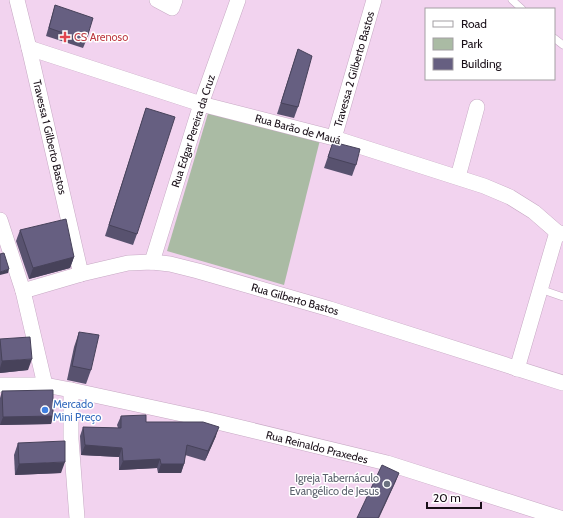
<svg xmlns="http://www.w3.org/2000/svg" width="563" height="518" font-family="Cabin,sans-serif">
	<rect width="100%" height="100%" fill="#f2d3ef"/>
	<!-- green -->
	<polygon fill="#aabba4" points="209,110 320,140 284,285 167,251"/>
	<g fill="none" stroke-linecap="round" stroke-linejoin="round">
		<defs>
			<g id="lane">
				<polyline points="512,0 522,9"/>
				<polyline points="554,38 563,45"/>
				<polyline points="540,289 563,297"/>
			</g>
			<g id="street">
				<polyline points="17,0 29,48 81,274"/>
				<polyline points="157,0 172,8 175,0"/>
				<polyline points="29,48 201,104 334,138 484,186 510,197 534,212 557,232 563,234"/>
				<polyline points="334,138 374,0"/>
				<polyline points="458,177 477,107"/>
				<polyline points="0,220 23,291 45,385"/>
				<polyline points="152,262 201,104 238,0"/>
				<polyline points="23,291 81,274 128,263 152,262 170,264 198,271 330,309 563,383"/>
				<polyline points="517,369 557,232"/>
				<polyline points="0,385 45,385 71,390 205,419 387,463 560,518"/>
				<polyline points="71,390 71,439 77,518"/>
			</g>
		</defs>
		<!-- lane casing -->
		<use href="#lane" stroke="#c7a9c4" stroke-width="8"/>
		<!-- street casing -->
		<use href="#street" stroke="#c7a9c4" stroke-width="16"/>
		<!-- lane -->
		<use href="#lane" stroke="#fff" stroke-width="7"/>
		<!-- street -->
		<use href="#street" stroke="#fff" stroke-width="15"/>
	</g>
	<!-- wall -->
	<g fill="#58526f">
		<polygon points="55,5 86,41 83,48 46,36"/>
		<polygon points="298,49 298,107 294,118 277,114"/>
		<polygon points="146,108 137,234 133,245 105,236"/>
		<polygon points="333,142 356,165 352,176 324,168"/>
		<polygon points="20,230 74,257 70,268 29,279 16,241"/>
		<polygon points="79,332 91,370 86,384 67,380 74,347"/>
		<polygon points="0,339 28,370 0,373"/>
		<polygon points="2,391 53,416 51,424 0,425 0,398"/>
		<polygon points="121,416 146,422 216,436 205,461 185,455 184,464 181,473 158,473 157,468 119,470 119,457 81,455 80,436 83,427 118,428 117,425"/>
		<polygon points="18,443 61,473 15,475 14,455"/>
	</g>
	<!-- shaded-wall -->
	<g fill="#47425a">
		<polygon points="74,257 70,268 29,279 33,268"/>
		<polygon points="9,269 8,273 0,275 0,272"/>
		<polygon points="32,359 28,370 0,373 0,368 2,361"/>
		<polygon points="53,416 51,424 0,425 3,417"/>
		<polygon points="219,427 216,436 205,461 208,451"/>
		<polygon points="85,445 122,448 119,457 81,455"/>
		<polygon points="160,459 157,468 119,470 123,461"/>
		<polygon points="65,462 61,473 15,475 19,464"/>
		<polygon points="161,464 184,464 181,473 158,473"/>
		<polygon points="399,473 396,481 379,518 378,518"/>
	</g>
	<!-- building -->
	<g fill="#665f81" stroke="#47425a">
		<polygon points="55,5 93,18 86,41 49,28"/>
		<polygon points="298,49 312,56 298,107 281,103"/>
		<polygon points="146,108 175,117 137,234 109,225"/>
		<polygon points="333,142 360,149 356,165 328,157"/>
		<polygon points="66,219 74,257 33,268 20,230"/>
		<polygon points="4,253 9,269 0,272 0,254"/>
		<polygon points="79,332 99,335 91,370 72,366"/>
		<polygon points="30,337 32,359 2,361 0,339"/>
		<polygon points="53,390 53,416 3,417 2,391"/>
		<polygon points="146,415 146,422 203,422 219,427 208,451 187,445 184,464 161,464 160,459 123,461 122,448 85,445 83,427 121,428 121,416"/>
		<polygon points="65,441 65,462 19,464 18,443"/>
		<polygon points="382,465 399,473 378,518 357,518"/>
	</g>
	<!-- markers -->
	<path fill="#e0444e" stroke="#fff" stroke-width="1.5" d="M63 31h4v4h4v4h-4v4h-4v-4h-4v-4h4z"/>
	<circle fill="#3f7fe0" stroke="#fff" stroke-width="1.5" cx="45" cy="410" r="4"/>
	<circle fill="#6b7280" stroke="#fff" stroke-width="1.5" cx="387" cy="484" r="4"/>
	<g text-anchor="middle" stroke-width="3" stroke-linejoin="round" paint-order="stroke">
		<!-- health labels -->
		<g font-size="11" fill="#be3a42" stroke="#fff" text-anchor="start">
			<text x="74" y="41">CS Arenoso</text>
		</g>
		<!-- street labels -->
		<g font-size="11" fill="#1a1019" stroke="#fff">
			<text transform="translate(354 69) rotate(-74)" y="4">Travessa 2 Gilberto Bastos</text>
			<text transform="translate(298 129) rotate(15)" y="4">Rua Barão de Mauá</text>
			<text transform="translate(193 131) rotate(-72)" y="4">Rua Edgar Pereira da Cruz</text>
			<text transform="translate(50 137) rotate(77)" y="4">Travessa 1 Gilberto Bastos</text>
			<text transform="translate(295 299) rotate(16)" y="4">Rua Gilberto Bastos</text>
			<text transform="translate(317 447) rotate(14)" y="4">Rua Reinaldo Praxedes</text>
		</g>
		<!-- shop labels -->
		<g font-size="11" fill="#366cbe" stroke="#fff" text-anchor="start">
			<text x="53" y="408">Mercado<tspan x="53" dy="13">Mini Preço</tspan></text>
		</g>
		<!-- worship labels -->
		<g font-size="11" fill="#5b616d" stroke="#fff" text-anchor="end">
			<text x="379" y="482">Igreja Tabernáculo<tspan x="379" dy="13">Evangélico de Jesus</tspan></text>
		</g>
	</g>
	<!-- legend -->
	<rect x="425" y="8" width="130" height="72" fill="#ffffff" stroke="#a39fa3"/>
	<rect x="433" y="21" width="20" height="6" fill="#ffffff" stroke="#a39fa3"/>
	<text x="461" y="28" font-size="12" fill="#1a1019">Road</text>
	<rect x="433" y="38" width="20" height="12" fill="#aabba4" stroke="#a39fa3"/>
	<text x="461" y="48" font-size="12" fill="#1a1019">Park</text>
	<rect x="433" y="58" width="20" height="12" fill="#665f81" stroke="#a39fa3"/>
	<text x="461" y="68" font-size="12" fill="#1a1019">Building</text>
	<!-- scale -->
	<path d="M427 502v6h54v-6" fill="none" stroke="#1a1019" stroke-width="2"/>
	<text x="433" y="502" font-size="12" fill="#1a1019" stroke="#ffffff" stroke-width="3" paint-order="stroke">20 m</text>
</svg>
